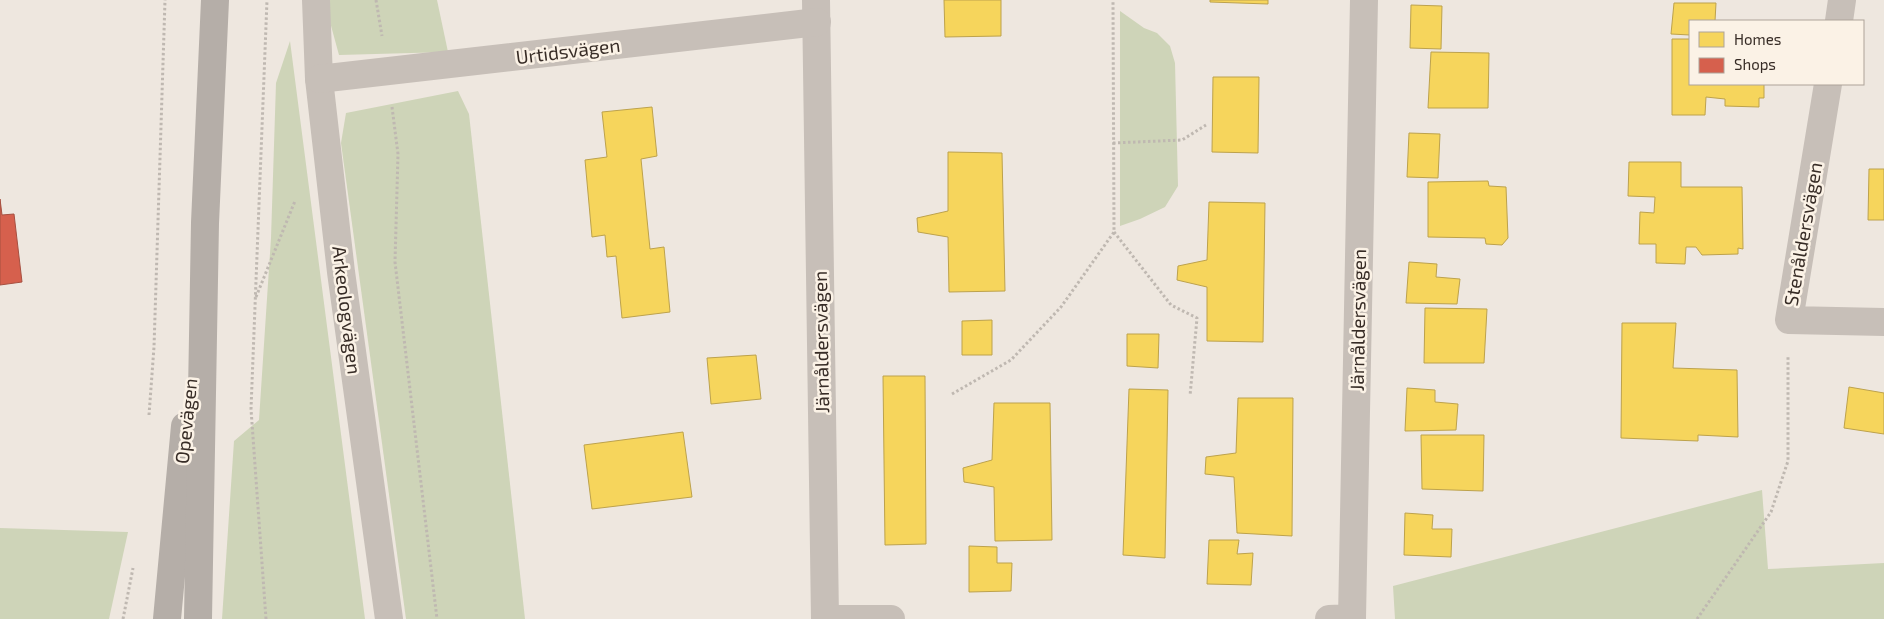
<svg xmlns="http://www.w3.org/2000/svg" width="1884" height="619" font-family="'Exo 2',sans-serif">
	<rect width="100%" height="100%" fill="#eee7df"/>
	<!-- green -->
	<g fill="#ced4b8">
		<polygon points="324,0 437,0 448,52 339,55"/>
		<polygon points="1120,11 1144,28 1157,33 1170,46 1175,63 1178,186 1165,207 1140,219 1120,226"/>
		<polygon points="290,41 365,619 222,619 234,441 259,420 271,238 276,83"/>
		<polygon points="458,91 469,114 525,619 406,619 341,143 346,113"/>
		<polygon points="1762,490 1768,569 1884,563 1884,619 1395,619 1393,586"/>
		<polygon points="0,528 128,532 109,619 0,619"/>
	</g>
	<!-- homes -->
	<g fill="#f6d55c" stroke="#bda24c">
		<polygon points="944,0 1001,0 1001,36 945,37"/>
		<polygon points="1210,0 1268,0 1268,4 1210,2"/>
		<polygon points="1674,3 1716,3 1715,21 1690,21 1690,35 1671,34"/>
		<polygon points="1411,5 1442,6 1441,49 1410,48"/>
		<polygon points="1672,39 1690,39 1690,84 1764,84 1764,98 1759,98 1759,107 1725,106 1725,99 1706,97 1705,115 1672,115"/>
		<polygon points="1431,52 1489,53 1488,108 1428,108"/>
		<polygon points="1213,77 1259,77 1258,153 1212,152"/>
		<polygon points="652,107 657,156 641,159 650,249 664,247 670,312 622,318 616,256 607,257 605,235 592,237 585,160 607,157 602,112"/>
		<polygon points="1409,133 1440,134 1438,178 1407,177"/>
		<polygon points="948,152 1002,153 1005,291 949,292 948,237 918,232 917,218 948,211"/>
		<polygon points="1629,162 1681,162 1681,187 1742,187 1743,249 1738,248 1738,254 1702,255 1696,247 1686,247 1685,264 1656,263 1656,244 1639,244 1640,212 1654,213 1655,197 1628,196"/>
		<polygon points="1869,169 1884,169 1884,220 1868,220"/>
		<polygon points="1488,181 1489,186 1506,187 1508,238 1502,245 1486,244 1485,238 1428,237 1428,182"/>
		<polygon points="1209,202 1265,203 1263,342 1207,341 1207,287 1177,280 1178,266 1207,260"/>
		<polygon points="1409,262 1437,264 1436,277 1460,279 1457,304 1406,303"/>
		<polygon points="1425,308 1487,309 1484,363 1424,363"/>
		<polygon points="992,320 992,355 962,355 962,321"/>
		<polygon points="1622,323 1676,323 1673,368 1737,370 1738,437 1698,435 1698,441 1621,438"/>
		<polygon points="1127,334 1159,334 1158,368 1127,366"/>
		<polygon points="756,355 761,399 711,404 707,358"/>
		<polygon points="883,376 925,376 926,544 885,545"/>
		<polygon points="1849,387 1884,393 1884,434 1844,428"/>
		<polygon points="1407,388 1435,390 1435,402 1458,404 1456,430 1405,431"/>
		<polygon points="1129,389 1168,390 1165,558 1123,555"/>
		<polygon points="1238,398 1293,398 1292,536 1237,533 1234,477 1205,474 1206,457 1236,453"/>
		<polygon points="994,403 1050,403 1052,540 995,541 994,487 964,482 963,468 992,460"/>
		<polygon points="683,432 692,497 592,509 584,445"/>
		<polygon points="1421,435 1484,435 1483,491 1422,489"/>
		<polygon points="1405,513 1433,515 1432,529 1452,529 1451,557 1404,555"/>
		<polygon points="1209,540 1239,540 1237,554 1253,553 1251,585 1207,584"/>
		<polygon points="969,546 997,547 997,563 1012,563 1011,591 969,592"/>
	</g>
	<!-- shops -->
	<polygon fill="#d6604d" stroke="#a65041" points="0,199 2,215 14,214 22,282 0,285"/>
	<g fill="none" stroke-linecap="round" stroke-linejoin="round">
		<!-- path -->
		<g stroke="#bfb8b1" stroke-width="3" stroke-dasharray="2.5 2.5" stroke-linecap="butt">
			<polyline points="376,0 382,36"/>
			<polyline points="392,107 398,154 395,262 437,619"/>
			<polyline points="1113,143 1182,140 1206,125"/>
			<polyline points="1114,232 1171,305 1197,318 1190,396"/>
			<polyline points="256,297 295,201"/>
			<polyline points="952,394 1011,360 1061,307 1114,232 1113,0"/>
			<polyline points="149,415 154,347 165,0"/>
			<polyline points="123,619 133,568"/>
			<polyline points="266,619 251,409 267,0"/>
			<polyline points="1697,619 1771,512 1788,461 1788,355"/>
		</g>
		<!-- minor -->
		<g stroke="#c7bfb8" stroke-width="28">
			<polyline points="316,0 319,79 341,272 389,619"/>
			<polyline points="816,0 825,619 891,619"/>
			<polyline points="1839,21 1842,0"/>
			<polyline points="319,79 817,22"/>
			<polyline points="1828,84 1789,320 1884,322"/>
			<polyline points="1329,619 1352,618 1364,0"/>
		</g>
		<!-- major -->
		<g stroke="#b5aea8" stroke-width="28">
			<polyline points="167,619 185,426"/>
			<polyline points="198,619 205,223 215,0"/>
		</g>
	</g>
	<g text-anchor="middle" stroke-width="5" stroke-linejoin="round" paint-order="stroke">
		<!-- street labels -->
		<g font-size="19" fill="#372c26" stroke="#fbf2e6">
			<text transform="translate(568 51) rotate(-7)" y="7">Urtidsvägen</text>
			<text transform="translate(1803 234) rotate(-80)" y="7">Stenåldersvägen</text>
			<text transform="translate(347 310) rotate(83)" y="7">Arkeologvägen</text>
			<text transform="translate(1358 320) rotate(-89)" y="7">Järnåldersvägen</text>
			<text transform="translate(821 342) rotate(-91)" y="7">Järnåldersvägen</text>
			<text transform="translate(186 421) rotate(-84)" y="7">Opevägen</text>
		</g>
	</g>
	<!-- legend -->
	<rect x="1689" y="20" width="175" height="65" fill="#fbf2e6" stroke="#ada399"/>
	<rect x="1699" y="32" width="25" height="15" fill="#f6d55c" stroke="#ada399"/>
	<text x="1734" y="45" font-size="15" fill="#372c26">Homes</text>
	<rect x="1699" y="58" width="25" height="15" fill="#d6604d" stroke="#ada399"/>
	<text x="1734" y="70" font-size="15" fill="#372c26">Shops</text>
</svg>
